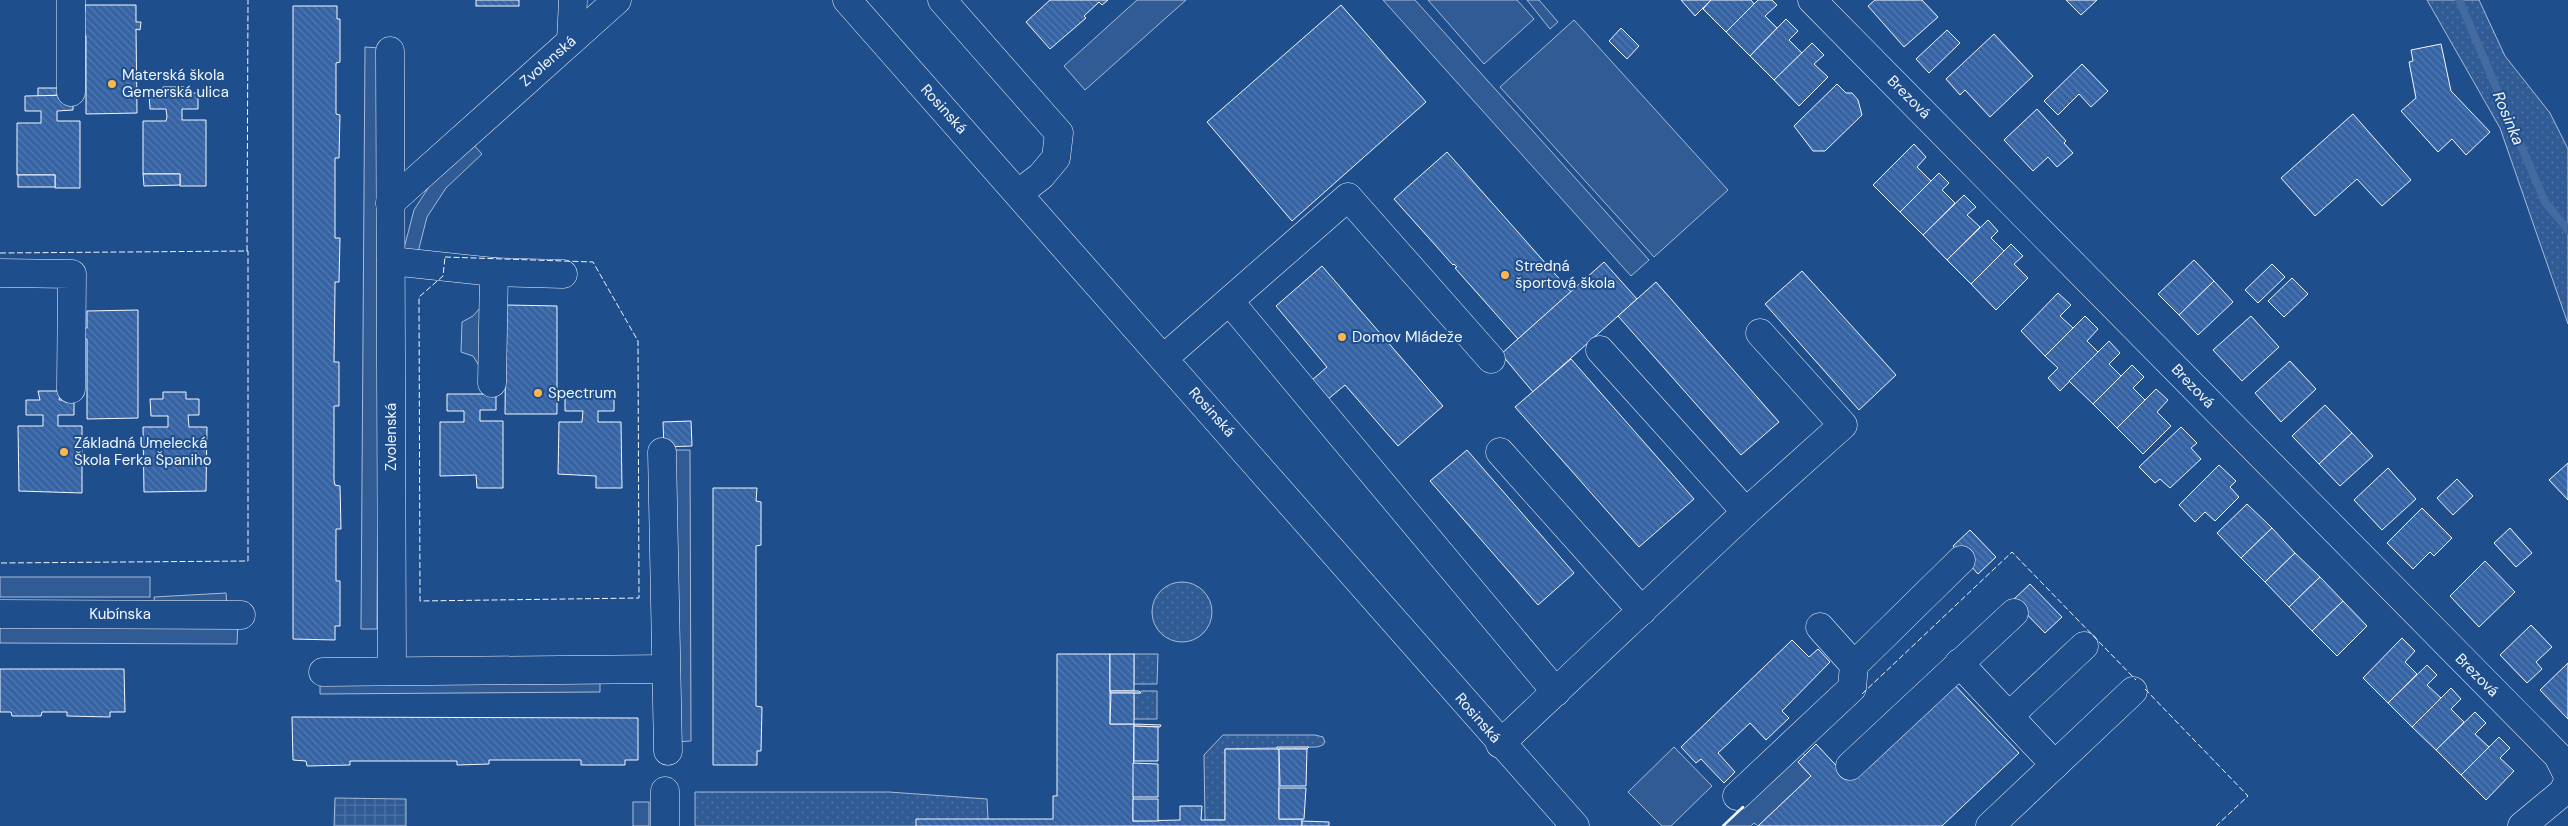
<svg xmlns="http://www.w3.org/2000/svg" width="2568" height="826" font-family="'DM Sans',sans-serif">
	<defs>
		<pattern id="grass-dots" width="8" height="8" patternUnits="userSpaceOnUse" patternTransform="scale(1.25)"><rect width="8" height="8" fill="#305b95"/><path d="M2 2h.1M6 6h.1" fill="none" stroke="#4e73a5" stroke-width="1.8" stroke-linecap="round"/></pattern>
		<pattern id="plaza-grid" width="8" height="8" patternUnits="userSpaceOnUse" patternTransform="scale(1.25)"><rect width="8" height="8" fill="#305b95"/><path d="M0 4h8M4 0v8" fill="none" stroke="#4e73a5"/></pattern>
		<pattern id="building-back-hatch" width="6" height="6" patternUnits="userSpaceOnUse" patternTransform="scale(1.25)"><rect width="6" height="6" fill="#3563a3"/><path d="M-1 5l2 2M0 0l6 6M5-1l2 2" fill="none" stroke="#537ab1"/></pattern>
	</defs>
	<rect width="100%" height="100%" fill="#1f4e8c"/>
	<!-- grass -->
	<g fill="url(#grass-dots)" stroke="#a8bbd7">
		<polygon points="2427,0 2479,0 2505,56 2550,113 2568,149 2568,324 2500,128"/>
		<circle cx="1182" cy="612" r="30"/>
		<polygon points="1134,654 1158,654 1157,684 1134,684"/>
		<polygon points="1141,691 1157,691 1157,719 1134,719 1134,693 1140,693"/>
		<polygon points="1223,735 1315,735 1323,737 1325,742 1323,745 1317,747 1225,749 1225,820 1205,820 1204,755"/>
		<polygon points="695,792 889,792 987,799 988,819 916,826 695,826"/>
	</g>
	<!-- pitch -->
	<g fill="#305b95" stroke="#a8bbd7">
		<polygon points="1137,0 1186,0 1085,90 1064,66"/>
		<polygon points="1383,0 1415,0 1649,260 1631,276"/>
		<polygon points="1428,0 1517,0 1534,19 1484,64"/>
		<polygon points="1527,0 1539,0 1558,22 1550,29"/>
		<polygon points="1574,20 1728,190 1654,257 1500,87"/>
		<polygon points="365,47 380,48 377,629 361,629"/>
		<polygon points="472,143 482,154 446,188 427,217 417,256 402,256 414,210 434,179"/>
		<polygon points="480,308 492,364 478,364 473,356 461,352 462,322 473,316"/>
		<polygon points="674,450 690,450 691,741 674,742"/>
		<rect x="0" y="577" width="150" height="20"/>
		<polygon points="226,593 227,607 155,608 154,597"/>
		<polygon points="0,621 238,621 237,644 0,643"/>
		<polygon points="600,676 600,692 320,694 320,678"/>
		<polygon points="1674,747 1712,786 1671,826 1662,826 1628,792"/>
		<polygon points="1801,752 1805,755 1798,762 1811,776 1758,826 1754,823 1751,826 1723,826"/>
		<rect x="633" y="802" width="16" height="24"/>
	</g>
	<!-- plaza -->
	<polygon fill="url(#plaza-grid)" stroke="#a8bbd7" points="335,798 406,799 406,826 334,826"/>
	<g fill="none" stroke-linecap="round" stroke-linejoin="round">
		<!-- stream -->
		<polyline stroke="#446ba0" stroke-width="8" points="2459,0 2545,202 2568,230"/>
	</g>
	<!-- building -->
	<g fill="url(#building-back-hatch)" stroke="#f2f6ff">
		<rect x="476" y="0" width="43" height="6"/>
		<polygon points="1050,0 1108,0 1102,5 1099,2 1084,16 1086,18 1050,49 1026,22"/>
		<polygon points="1681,0 1711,0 1695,16"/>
		<polygon points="1711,0 1751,0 1754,4 1726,32 1703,9"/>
		<polygon points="1758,0 1772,0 1777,5 1765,16 1777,28 1750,56 1726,32"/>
		<polygon points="1875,0 1922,0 1938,17 1904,47 1868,6"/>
		<polygon points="2066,0 2097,0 2081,15"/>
		<polygon points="85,5 136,5 136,22 141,22 140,30 136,29 137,113 86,114 86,36 80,35 80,11 85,11"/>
		<polygon points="1341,5 1426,102 1292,221 1207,122"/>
		<polygon points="293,6 337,6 337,19 340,19 340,62 336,63 336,114 340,115 339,158 335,158 335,238 340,238 339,282 335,282 335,288 334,362 339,362 339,406 334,406 334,480 335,485 340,486 341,529 336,529 336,581 340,581 340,626 335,626 335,640 293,639"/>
		<polygon points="1786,19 1798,31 1789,40 1802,53 1774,80 1750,56"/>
		<polygon points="1621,28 1639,46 1627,59 1609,41"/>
		<polygon points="1947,30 1960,43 1929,73 1916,59"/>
		<polygon points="1994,34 2033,76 1990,117 1965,90 1960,95 1946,79"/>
		<polygon points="1812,43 1824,55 1814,64 1828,77 1799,106 1774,80"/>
		<polygon points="2441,44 2451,91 2490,132 2466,155 2452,139 2438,152 2401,111 2416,98 2409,62 2413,61 2411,50"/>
		<polygon points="2082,64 2108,91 2091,107 2079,94 2058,115 2044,101"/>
		<polygon points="1837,84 1846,93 1852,93 1858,100 1862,115 1825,151 1813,151 1794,126"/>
		<polygon points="163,87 184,87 184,94 164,94"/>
		<polygon points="38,88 60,88 60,95 38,96"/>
		<polygon points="198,93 198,109 182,109 182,120 206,120 206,186 180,186 180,174 143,174 143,121 166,121 167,117 166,109 150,109 149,94"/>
		<polygon points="73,95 73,110 57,111 57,121 80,121 80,188 55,188 55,175 17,175 17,123 41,123 41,111 25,111 25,96"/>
		<polygon points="2037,109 2066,141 2064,143 2073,153 2057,167 2048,157 2033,171 2004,140"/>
		<polygon points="2353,114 2411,180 2382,206 2357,179 2315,216 2281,178"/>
		<polygon points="1914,144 1926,157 1917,167 1931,181 1900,212 1873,185"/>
		<polygon points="1447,152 1571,292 1518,339 1455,268 1457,267 1454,264 1453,265 1394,199"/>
		<polygon points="1939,173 1949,183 1942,190 1955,203 1923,235 1900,212"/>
		<polygon points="143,174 180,174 180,185 144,186"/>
		<rect x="18" y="175" width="37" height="12"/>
		<polygon points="1964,195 1976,207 1967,215 1980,227 1947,260 1923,235"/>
		<polygon points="1988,220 1998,231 1991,238 2004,251 1971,284 1947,260"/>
		<polygon points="2011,244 2023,256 2014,264 2028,278 1996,310 1971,284"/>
		<polygon points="2194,260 2214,281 2179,315 2158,294"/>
		<polygon points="1604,262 1637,299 1533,392 1501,354"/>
		<polygon points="2272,264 2285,277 2258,303 2245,290"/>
		<polygon points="1322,266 1443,406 1398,446 1345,385 1327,400 1311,381 1327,367 1276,306"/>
		<polygon points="1802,271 1896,375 1859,410 1765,304"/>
		<polygon points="2292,278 2308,294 2284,317 2268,301"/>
		<polygon points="2214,281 2233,302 2198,335 2179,315"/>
		<polygon points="1656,282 1779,422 1741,455 1618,316"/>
		<polygon points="2058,293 2071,305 2060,316 2073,328 2045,356 2021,331"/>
		<polygon points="506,305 557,306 557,414 505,414"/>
		<polygon points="138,310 138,418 87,419 87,339 80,339 80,328 87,328 87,311"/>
		<polygon points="2085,316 2098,329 2087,341 2098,352 2060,391 2048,378 2058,368 2045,356"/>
		<polygon points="2251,316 2279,347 2242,381 2213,350"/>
		<polygon points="2109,341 2120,353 2109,364 2121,376 2093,404 2069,381"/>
		<polygon points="1571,359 1694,499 1639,547 1515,407"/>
		<polygon points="2290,361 2316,389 2281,422 2255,393"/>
		<polygon points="2132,365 2144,377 2133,388 2145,400 2117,428 2093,404"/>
		<polygon points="2156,389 2168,400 2157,412 2171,426 2143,454 2117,428"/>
		<polygon points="38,391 61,391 59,400 74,400 74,415 58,415 58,426 82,426 82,493 19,491 18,426 43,426 43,415 26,415 26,400 40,400"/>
		<polygon points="163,392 186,392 186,399 199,399 199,415 188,415 189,427 207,427 206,491 144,492 143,427 168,427 168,416 151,416 150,399 163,399"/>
		<polygon points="447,394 496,394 496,410 480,410 480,421 503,421 503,488 477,488 476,475 440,476 440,422 464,422 464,411 447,411"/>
		<polygon points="565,395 614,395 614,411 598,411 598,422 621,422 622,488 596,488 596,476 558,474 559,422 582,422 583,411 565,411"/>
		<polygon points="2325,405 2352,433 2319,464 2292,436"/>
		<polygon points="691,421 692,446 664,447 663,422"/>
		<polygon points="2181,427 2197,443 2191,448 2201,459 2170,488 2160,479 2155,483 2139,467"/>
		<polygon points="2352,433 2373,456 2340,486 2319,464"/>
		<polygon points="1467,450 1574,573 1538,605 1430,481"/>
		<polygon points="2568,463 2568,500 2549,480"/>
		<polygon points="2219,465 2236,481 2230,487 2239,497 2215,521 2205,512 2195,522 2179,505"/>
		<polygon points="2388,468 2416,499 2382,530 2354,500"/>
		<polygon points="2457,479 2473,496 2453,515 2437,498"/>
		<polygon points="713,488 757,488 756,501 761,502 761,545 756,546 756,706 762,707 761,751 757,751 757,765 713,765"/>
		<polygon points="2247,504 2272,528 2241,558 2217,533"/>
		<polygon points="2422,508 2452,538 2434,556 2430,552 2413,569 2387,543"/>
		<polygon points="2272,528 2295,553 2265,582 2241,558"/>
		<polygon points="2510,528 2532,553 2516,567 2494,543"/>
		<polygon points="1970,530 1996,557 1978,574 1953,546"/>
		<polygon points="2295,553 2320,577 2289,607 2265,582"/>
		<polygon points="2485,561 2515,592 2479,627 2450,596"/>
		<polygon points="2320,577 2343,601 2312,631 2289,607"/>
		<polygon points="2030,584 2062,617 2045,633 2013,600"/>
		<polygon points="2343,601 2367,626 2337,656 2312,631"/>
		<polygon points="2531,625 2552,647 2536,662 2542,669 2527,683 2500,655"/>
		<polygon points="2402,638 2415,651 2405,662 2417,674 2388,703 2363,678"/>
		<polygon points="1792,640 1809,657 1818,649 1830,662 1782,711 1789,718 1766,740 1750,723 1718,753 1735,772 1724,783 1701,759 1696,763 1681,747"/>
		<polygon points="1057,654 1110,654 1110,724 1134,724 1133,821 1180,820 1180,806 1202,806 1201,820 1225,820 1225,749 1279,749 1279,819 1302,819 1302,826 916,826 916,819 1053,819 1053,796 1057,796"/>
		<rect x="1110" y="654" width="24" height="37"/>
		<polygon points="2568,663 2568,719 2540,690"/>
		<polygon points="2427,665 2437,675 2427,685 2441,698 2412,727 2388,703"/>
		<polygon points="0,669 124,669 125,712 110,712 110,717 67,716 67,712 42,712 41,716 12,716 11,712 0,712"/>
		<polygon points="1950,680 2019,753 1942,826 1758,826 1811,776 1798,762 1816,744 1847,777"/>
		<polygon points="2451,688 2461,699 2451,709 2464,722 2436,750 2412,727"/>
		<polygon points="1110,691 1139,691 1141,693 1111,693"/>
		<polygon points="1111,693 1134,693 1134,724 1110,724"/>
		<polygon points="2475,712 2486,723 2475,734 2489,747 2461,775 2436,750"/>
		<polygon points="292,717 638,718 638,760 625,760 625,765 581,765 581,760 489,760 489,764 457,765 457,761 350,761 350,765 307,766 306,761 293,760"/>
		<polygon points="1134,724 1161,725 1160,727 1134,726"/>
		<polygon points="1134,726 1158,727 1158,761 1134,761"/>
		<polygon points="2499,737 2510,748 2500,758 2514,771 2486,800 2461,775"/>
		<polygon points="1277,747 1309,747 1307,749 1277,749"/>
		<polygon points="1279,749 1307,749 1306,786 1280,786"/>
		<polygon points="1133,763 1158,764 1158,797 1133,797"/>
		<polygon points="1279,788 1306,788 1304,819 1279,819"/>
		<rect x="1133" y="799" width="25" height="22"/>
		<polygon points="1302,821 1329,822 1329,826 1302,826"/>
	</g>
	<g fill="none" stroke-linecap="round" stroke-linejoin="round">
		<defs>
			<g id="minor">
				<polyline points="71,0 71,92"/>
				<path d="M847,0C1091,274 1331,552 1575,826"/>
				<polyline points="942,0 1059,133 1056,158 1041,176 1019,193"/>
				<polyline points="1812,0 2558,756 2568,776"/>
				<polyline points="571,41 573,0"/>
				<polyline points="390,51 392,671"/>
				<polyline points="390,203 617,0"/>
				<polyline points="391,261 494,272 492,383"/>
				<polyline points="494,272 563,274"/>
				<polyline points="0,273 72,274 71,389"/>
				<polyline points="1230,302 1556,692"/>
				<polyline points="1600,350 1746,512"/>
				<polyline points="1164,358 1348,197 1491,359"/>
				<polyline points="662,452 668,751"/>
				<polyline points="1500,452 1642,611"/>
				<polyline points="0,614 241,615"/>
				<polyline points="1959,663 2055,765"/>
				<polyline points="1854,665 1961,560"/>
				<polyline points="323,672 666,669"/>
				<polyline points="2009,716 2084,646"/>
				<polyline points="1500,744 1746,512 1843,425 1760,333"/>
				<polyline points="1850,766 2014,613"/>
				<polyline points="1737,796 1852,688 1854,665 1820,627"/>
				<polyline points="665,826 665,791"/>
				<polyline points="1990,826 2133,691"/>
				<polyline points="2522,826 2563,792 2568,781"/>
			</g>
		</defs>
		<!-- minor casing -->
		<use href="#minor" stroke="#f2f6ff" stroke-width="29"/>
		<!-- minor -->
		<use href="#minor" stroke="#1f4e8c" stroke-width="28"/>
		<!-- fence -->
		<g stroke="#f2f6ff" stroke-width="1" stroke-dasharray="6 2.5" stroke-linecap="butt">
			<polyline points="247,251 248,0"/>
			<polyline points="0,253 248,251 248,561 0,563"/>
			<polygon points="445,257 593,262 638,341 639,598 420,601 419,297 443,276"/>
			<polyline points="2145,689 2248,796 2216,826"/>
			<polyline points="1862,694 2012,552 2136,680"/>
		</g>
		<!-- wall -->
		<polyline stroke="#f2f6ff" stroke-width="2.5" points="1723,826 1743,807"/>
	</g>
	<!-- markers -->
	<g fill="#ffb74d" stroke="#1f4e8c" stroke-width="2">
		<circle cx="112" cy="84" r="5"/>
		<circle cx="1505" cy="275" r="5"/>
		<circle cx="1342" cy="337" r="5"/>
		<circle cx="538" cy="393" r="5"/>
		<circle cx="64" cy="452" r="5"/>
	</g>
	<g text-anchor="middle" stroke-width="4" stroke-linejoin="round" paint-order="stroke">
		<!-- street labels -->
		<g font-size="15" fill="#f2f6ff" stroke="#1f4e8c">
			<text transform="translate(548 61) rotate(-41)" y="5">Zvolenská</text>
			<text transform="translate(1909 97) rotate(45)" y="5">Brezová</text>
			<text transform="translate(944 109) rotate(48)" y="5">Rosinská</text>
			<text transform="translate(2193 386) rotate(46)" y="5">Brezová</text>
			<text transform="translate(1212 412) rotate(48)" y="5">Rosinská</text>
			<text transform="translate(391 437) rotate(-90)" y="5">Zvolenská</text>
			<text x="120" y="619">Kubínska</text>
			<text transform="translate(2477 675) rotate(45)" y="5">Brezová</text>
			<text transform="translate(1478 718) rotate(49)" y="5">Rosinská</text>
		</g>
		<!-- poi labels -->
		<g font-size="15" fill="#f2f6ff" stroke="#1f4e8c" text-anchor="start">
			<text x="122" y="80">Materská škola<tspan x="122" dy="17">Gemerská ulica</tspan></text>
			<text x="1515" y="271">Stredná<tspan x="1515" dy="17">športová škola</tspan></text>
			<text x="1352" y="342">Domov Mládeže</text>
			<text x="548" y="398">Spectrum</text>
			<text x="74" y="448">Základná Umelecká<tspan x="74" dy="17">Škola Ferka Španiho</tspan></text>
		</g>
		<!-- water labels -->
		<g font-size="16" font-style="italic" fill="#f2f6ff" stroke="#1f4e8c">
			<text transform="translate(2509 118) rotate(67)" y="6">Rosinka</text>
		</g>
	</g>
</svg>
